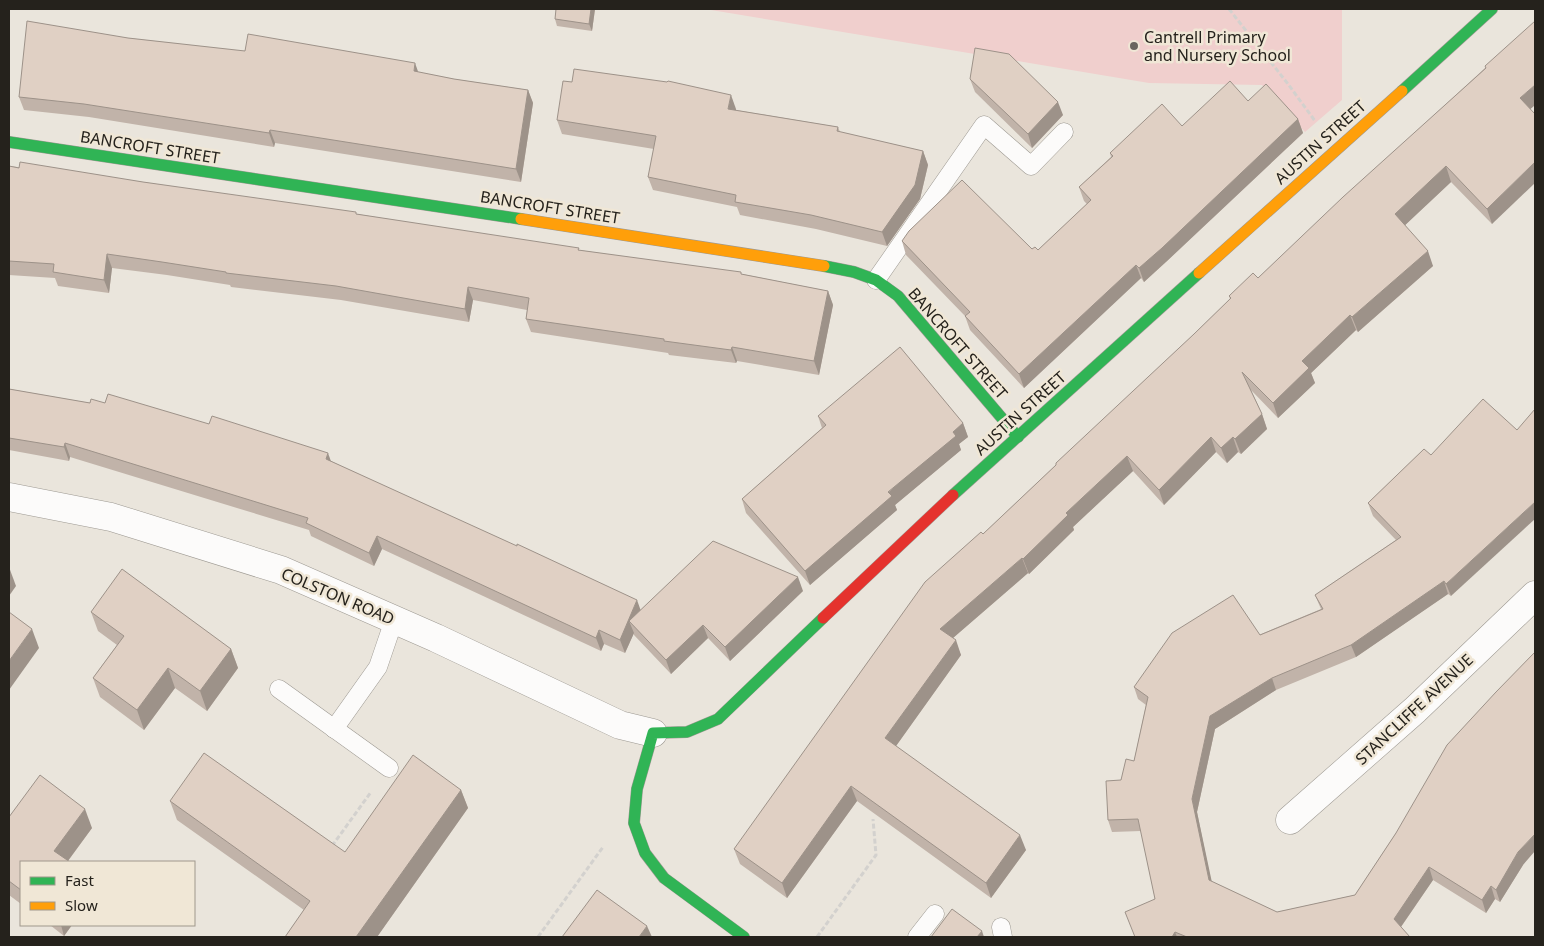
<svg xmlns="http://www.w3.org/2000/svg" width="1544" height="946" font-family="'Noto Sans',sans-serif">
	<rect width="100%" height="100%" fill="#eae5dc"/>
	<!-- green -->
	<polygon fill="#f0cfcd" points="705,9 1342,9 1342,100 1305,132 1262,85 1149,83"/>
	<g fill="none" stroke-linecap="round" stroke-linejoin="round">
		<defs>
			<g id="lane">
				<polyline points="876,280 984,125 1031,166 1064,132"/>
				<polyline points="279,689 389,768"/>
				<polyline points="334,729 378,667 394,620"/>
				<polyline points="1001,927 1003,937"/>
				<polyline points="917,937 935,914"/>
			</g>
			<g id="street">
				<polyline points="9,497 111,517 281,570 436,638 620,725 653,733"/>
				<polyline points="1290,820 1415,710 1535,595"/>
			</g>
			<g id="fast">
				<polyline points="1402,91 1492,9"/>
				<polyline points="9,142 521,219"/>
				<polyline points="824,266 854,272 876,280 898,296 1018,437"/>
				<polyline points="953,495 1199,273"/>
				<polyline points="744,937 664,878 645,853 634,823 637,789 653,733 687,732 718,719 823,618"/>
			</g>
			<g id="slow">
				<polyline points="521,219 824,266"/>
				<polyline points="1199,273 1402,91"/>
			</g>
			<polyline id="jam" points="823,618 953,495"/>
		</defs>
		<!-- lane casing -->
		<use href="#lane" stroke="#9d9992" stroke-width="19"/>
		<!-- street casing -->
		<use href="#street" stroke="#9d9992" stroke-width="29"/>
		<!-- fast casing -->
		<use href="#fast" stroke="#9d9992" stroke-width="12"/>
		<!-- slow casing -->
		<use href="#slow" stroke="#9d9992" stroke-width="12"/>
		<!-- jam casing -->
		<use href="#jam" stroke="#9d9992" stroke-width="12"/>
		<!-- path -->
		<g stroke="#d3d1ce" stroke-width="3" stroke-dasharray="5 2.5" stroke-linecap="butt">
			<polyline points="1229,9 1288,84 1315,121"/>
			<polyline points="332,846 371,792"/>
			<polyline points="538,937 603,847"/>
			<polyline points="817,937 876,855 873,819"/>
		</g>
		<!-- lane -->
		<use href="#lane" stroke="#fcfbfa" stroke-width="18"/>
		<!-- street -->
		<use href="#street" stroke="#fcfbfa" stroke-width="28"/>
		<!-- fast -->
		<use href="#fast" stroke="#30b455" stroke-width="11"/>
		<!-- slow -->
		<use href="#slow" stroke="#ff9f0a" stroke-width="11"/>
		<!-- jam -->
		<use href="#jam" stroke="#e5322d" stroke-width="11"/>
	</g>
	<!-- wall -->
	<g fill="#c1b3a9">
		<polygon points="595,9 592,31 557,26 555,19"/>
		<polygon points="128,38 418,72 454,79 528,90 533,103 521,182 275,143 274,147 89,117 24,110 19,97"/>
		<polygon points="1485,66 1535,105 1530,109 1492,224 1451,182 1405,225 1433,266 1358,332 1356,330 1311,373 1315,383 1278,418 1251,390 1262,414 1267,429 1241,454 1238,452 1227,463 1216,452 1164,505 1133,471 1073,527 1074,530 1029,574 1028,573 953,638 961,655 896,746 1026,850 991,898 857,801 787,898 740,864 734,849 983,534 1194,334 1230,299 1229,296 1258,278 1485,68"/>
		<polygon points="970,79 1063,115 1032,148 975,92"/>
		<polygon points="1248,101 1298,119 1303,133 1167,261 1144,282 1141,278 1024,388 970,330 965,316 906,255 902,241 1038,250 1087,204 1084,201 1079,187 1111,157 1110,153"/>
		<polygon points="736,109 736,110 838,127 840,132 923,151 928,165 920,199 887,246 816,229 740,215 737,207 653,190 648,177 654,149 562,134 557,120"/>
		<polygon points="9,166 143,182 357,214 579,250 742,274 828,291 833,305 819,375 737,361 736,363 669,355 668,353 531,332 526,319 527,310 473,300 469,322 341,300 231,287 230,285 167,275 112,268 109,293 58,286 55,278 9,275"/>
		<polygon points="9,389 90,403 105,403 331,461 641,610 803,591 730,661 708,638 671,674 634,635 634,633 625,653 604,644 601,651 382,549 374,566 311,536 309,530 70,457 69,461 9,450"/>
		<polygon points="818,416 963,423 968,437 959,444 961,450 895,505 897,510 810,585 746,513 742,499 822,428"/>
		<polygon points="1424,449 1451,596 1448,594 1356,657 1276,690 1215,729 1197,812 1211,881 1277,912 1355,895 1396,833 1523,865 1500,902 1495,899 1486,913 1433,880 1401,927 1410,937 1135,937 1155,899 1141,831 1112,832 1108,820 1121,780 1134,761 1146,705 1138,699 1134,687 1321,609 1315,595 1396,540 1373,516 1368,503"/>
		<polygon points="91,612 231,649 238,668 207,711 175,688 144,730 100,697 93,678 117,645 98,631"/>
		<polygon points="461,790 468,808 377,937 285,937 304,910 177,820 170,801 345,852"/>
		<polygon points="9,817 92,828 68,861 21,862 21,904 9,895"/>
		<polygon points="50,925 72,925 64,936"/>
	</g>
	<!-- shaded-wall -->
	<g fill="#9d9289">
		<polygon points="591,9 595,9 592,31 589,24"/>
		<polygon points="415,63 420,77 414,71"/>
		<polygon points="1535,85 1535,105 1526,113 1520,98"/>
		<polygon points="528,90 533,103 521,182 516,169"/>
		<polygon points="731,95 736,109 733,123 728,109"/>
		<polygon points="1058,102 1063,115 1032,148 1028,134"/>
		<polygon points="1298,119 1303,133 1167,261 1144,282 1139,268"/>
		<polygon points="270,130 275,143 274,147 269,133"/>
		<polygon points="923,151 928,165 920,199 887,246 882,232"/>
		<polygon points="1535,162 1535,183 1492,224 1487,209"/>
		<polygon points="1446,166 1451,182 1401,229 1395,214"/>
		<polygon points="1428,251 1433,266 1358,332 1352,317"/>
		<polygon points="107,254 112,268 109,293 104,280"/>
		<polygon points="1136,265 1141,278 1024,388 1019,374"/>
		<polygon points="468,287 473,300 469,322 465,309"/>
		<polygon points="828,291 833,305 819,375 814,361"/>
		<polygon points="1350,315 1356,330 1311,373 1315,383 1278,418 1273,403 1302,361"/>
		<polygon points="732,347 737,361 736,363 731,350"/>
		<polygon points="1262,414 1267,429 1241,454 1235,439"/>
		<polygon points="963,423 968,437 959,444 961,450 895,505 897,510 810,585 805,571 953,432"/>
		<polygon points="1211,437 1216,452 1164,505 1159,490"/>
		<polygon points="1233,437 1238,452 1227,463 1221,448"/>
		<polygon points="65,443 70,457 69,461 64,447"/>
		<polygon points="328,453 333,467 326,459"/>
		<polygon points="1127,456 1133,471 1073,527 1074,530 1029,574 1023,559 1066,513"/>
		<polygon points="1535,502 1535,519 1451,596 1446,584"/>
		<polygon points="377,536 382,549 374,566 369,553"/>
		<polygon points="1022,558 1028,573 946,644 940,629"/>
		<polygon points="9,567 16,586 9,596"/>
		<polygon points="798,577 803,591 730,661 725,647"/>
		<polygon points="1444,581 1448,594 1356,657 1351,645"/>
		<polygon points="637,600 642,614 629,621 634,633 625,653 620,640"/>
		<polygon points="703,625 708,638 671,674 666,660"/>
		<polygon points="32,629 39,648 9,690 9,661"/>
		<polygon points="599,630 604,644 601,651 596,638"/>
		<polygon points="956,640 961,655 891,753 885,738"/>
		<polygon points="231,649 238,668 207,711 200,691"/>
		<polygon points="168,668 175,688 144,730 137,710"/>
		<polygon points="1272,678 1276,690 1215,729 1197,812 1214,892 1209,880 1192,799 1210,716"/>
		<polygon points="851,786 857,801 787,898 782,883"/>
		<polygon points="461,790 468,808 377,937 356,937"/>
		<polygon points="85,809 92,828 67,862 54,851"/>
		<polygon points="1535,834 1535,851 1523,865 1500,902 1496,890 1518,852"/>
		<polygon points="1020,835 1026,850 991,898 986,883"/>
		<polygon points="1429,867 1433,880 1398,931 1394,919"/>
		<polygon points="1491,886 1495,899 1486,913 1482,900"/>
		<polygon points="61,925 72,925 64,936"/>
		<polygon points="647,926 652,937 639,937"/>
		<polygon points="982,931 984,937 977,937"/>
		<polygon points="1175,932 1177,937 1172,937"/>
	</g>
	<!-- building -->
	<g fill="#e0d0c4" stroke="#9d9289">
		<polygon points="556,9 591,9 589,24 555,19"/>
		<polygon points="27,21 128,38 245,51 248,34 415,63 414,71 454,79 528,90 516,169 270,130 269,133 84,104 19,97"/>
		<polygon points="1535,21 1535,85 1520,98 1535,114 1535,162 1487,209 1446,166 1395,214 1428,251 1352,317 1350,315 1302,361 1309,368 1273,403 1242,372 1262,414 1235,439 1233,437 1221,448 1211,437 1159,490 1127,456 1066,513 1068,515 1023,559 1022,558 940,629 956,640 885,738 1020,835 986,883 851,786 782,883 734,849 925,582 981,532 983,534 1056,465 1056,463 1194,334 1231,298 1229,296 1253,273 1258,278 1343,197 1486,68 1485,66"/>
		<polygon points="975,48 1009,54 1058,102 1028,134 970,79"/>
		<polygon points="574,69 667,82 668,81 731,95 728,109 838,127 837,131 923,151 915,185 882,232 811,215 735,202 736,195 648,177 656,136 557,120 563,81 572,82"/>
		<polygon points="1230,81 1248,101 1266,84 1298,119 1162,248 1139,268 1136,265 1019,374 965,316 970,312 902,241 909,231 962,180 1032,249 1035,247 1038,250 1091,200 1079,187 1113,156 1110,153 1162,104 1182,126"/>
		<polygon points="20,162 143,182 356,212 356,214 389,219 579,248 578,250 741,272 741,274 828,291 814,361 732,347 731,350 664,341 664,339 526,319 529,298 468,287 465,309 336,286 226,273 226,272 162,262 107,254 104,280 53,272 54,264 9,261 9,166 19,168"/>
		<polygon points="900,347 963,423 953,432 956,436 888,492 892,496 805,571 742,499 826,425 818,416"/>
		<polygon points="9,389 90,403 91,399 105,403 108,394 209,424 212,416 328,453 326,459 517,546 517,544 637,600 620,640 599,630 596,638 377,536 369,553 306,523 308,518 65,443 64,447 9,438"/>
		<polygon points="1483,399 1517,430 1535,409 1535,502 1446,584 1444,581 1351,645 1272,678 1210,716 1192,799 1209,880 1277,912 1355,895 1396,833 1447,745 1496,692 1535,652 1535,834 1518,852 1496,890 1491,886 1482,900 1429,867 1394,919 1410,937 1187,937 1175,932 1172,937 1135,937 1125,912 1155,899 1138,819 1108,820 1106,781 1121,780 1126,759 1134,761 1148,697 1134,687 1172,633 1233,595 1260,635 1323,609 1315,595 1401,537 1368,503 1424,449 1431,455"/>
		<polygon points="713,541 798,577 725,647 703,625 666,660 629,621"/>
		<polygon points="122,569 231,649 200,691 168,668 137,710 93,678 124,636 91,612"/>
		<polygon points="9,612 32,629 9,661"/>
		<polygon points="204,753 345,852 413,755 461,790 356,937 285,937 310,901 170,801"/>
		<polygon points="40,775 85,809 54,851 70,862 21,862 21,890 9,881 9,817"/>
		<polygon points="597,890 647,926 639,937 562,937"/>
		<polygon points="952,909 982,931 977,937 931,937"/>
	</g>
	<!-- markers -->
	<circle fill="#6a665f" stroke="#f0e7d6" stroke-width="2" cx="1134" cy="46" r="5"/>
	<g text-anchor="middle" stroke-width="5" stroke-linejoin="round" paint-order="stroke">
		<!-- poi labels -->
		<g font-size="16" fill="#25221c" stroke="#f0e7d6" text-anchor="start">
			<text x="1144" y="43">Cantrell Primary<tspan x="1144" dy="18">and Nursery School</tspan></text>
		</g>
		<!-- street labels -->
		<g font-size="16" fill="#25221c" stroke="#f0e7d6">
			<text transform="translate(1320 142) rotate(-42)" y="6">AUSTIN STREET</text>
			<text transform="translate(150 147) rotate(9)" y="6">BANCROFT STREET</text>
			<text transform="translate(550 207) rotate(9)" y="6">BANCROFT STREET</text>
			<text transform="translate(958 343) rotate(49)" y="6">BANCROFT STREET</text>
			<text transform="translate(1020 413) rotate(-42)" y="6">AUSTIN STREET</text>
			<text transform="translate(338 596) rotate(23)" y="6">COLSTON ROAD</text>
			<text transform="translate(1414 709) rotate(-43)" y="6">STANCLIFFE AVENUE</text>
		</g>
	</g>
	<!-- border -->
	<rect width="1544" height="946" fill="none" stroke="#25221c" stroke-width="20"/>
	<!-- legend -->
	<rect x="20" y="861" width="175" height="65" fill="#f0e7d6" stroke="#9f988c"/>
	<rect x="30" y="877" width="25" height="8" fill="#30b455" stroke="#9f988c"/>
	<text x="65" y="886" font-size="15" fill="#25221c">Fast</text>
	<rect x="30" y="902" width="25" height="8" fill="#ff9f0a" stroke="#9f988c"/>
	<text x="65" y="911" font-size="15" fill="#25221c">Slow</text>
</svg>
